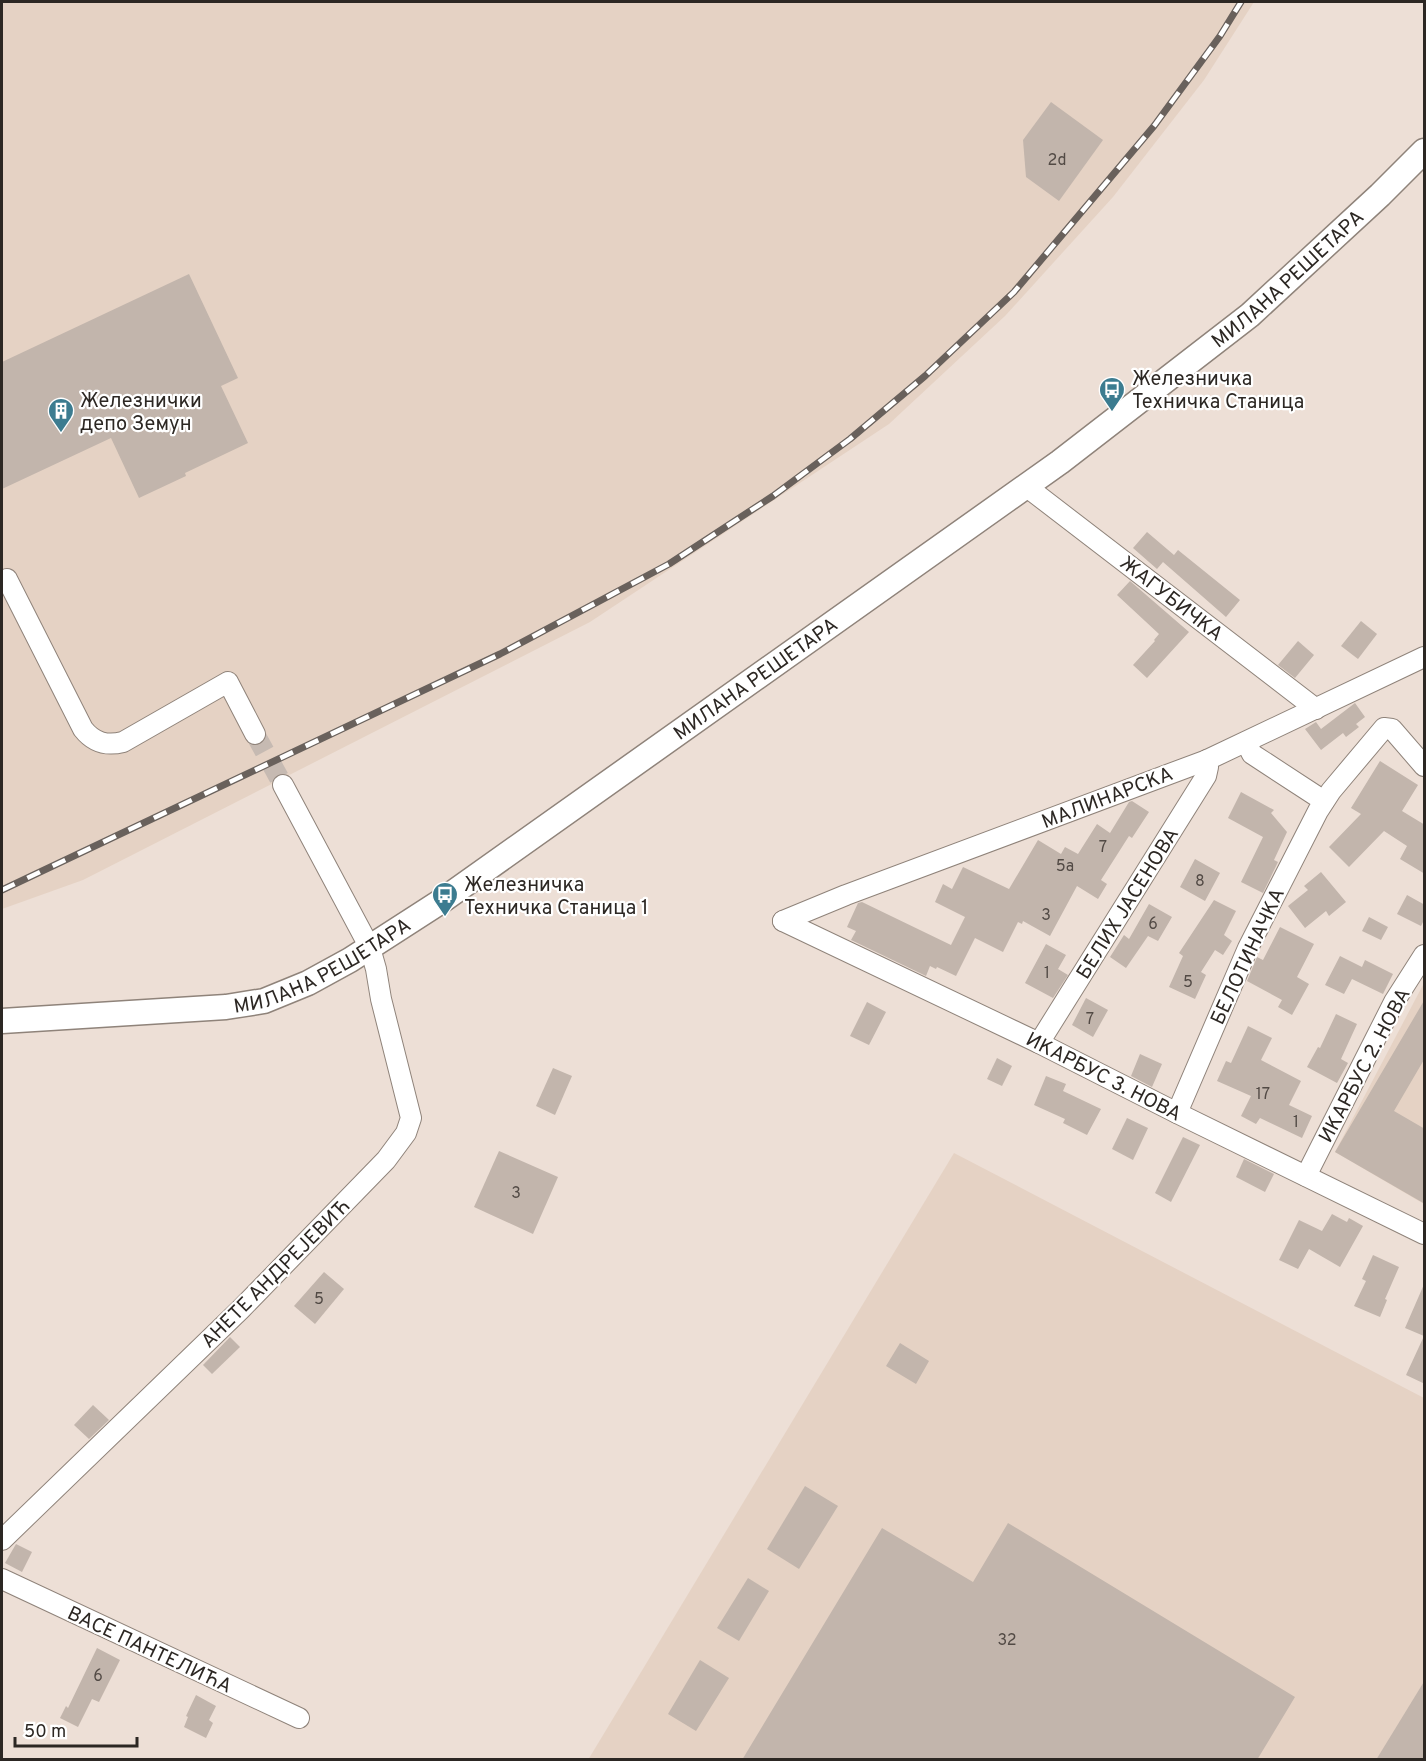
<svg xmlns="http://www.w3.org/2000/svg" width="1426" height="1761" font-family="Overpass,sans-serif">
	<rect width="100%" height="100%" fill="#eddfd6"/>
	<!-- built -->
	<g fill="#e5d2c4">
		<polygon points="2,2 1254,2 1204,80 1113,197 1005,316 889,424 590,622 83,880 2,909"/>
		<polygon points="1424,983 1424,1204 1335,1152"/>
		<polygon points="954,1153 1424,1398 1424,1759 588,1760"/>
	</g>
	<!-- building -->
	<g fill="#c2b5ac">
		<polygon points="1051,102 1103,140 1059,201 1026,177 1023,140"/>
		<polygon points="189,274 238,378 221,386 248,443 185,473 186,476 139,498 111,438 2,489 2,362"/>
		<polygon points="1147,532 1174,555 1178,550 1240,600 1226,617 1163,562 1157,569 1133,548"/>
		<polygon points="1130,581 1189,632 1147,678 1133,665 1155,641 1154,640 1159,634 1117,595"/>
		<polygon points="1361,621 1377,634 1358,659 1341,646"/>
		<polygon points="1298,641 1314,655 1295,678 1278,665"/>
		<polygon points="1355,703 1365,717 1356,724 1359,727 1346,737 1343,733 1321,750 1305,729 1316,722 1321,729"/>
		<polygon points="1380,761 1418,785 1402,811 1425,825 1425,874 1400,859 1407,846 1384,831 1349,867 1329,847 1361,814 1351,808"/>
		<polygon points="1241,792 1274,810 1271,813 1287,832 1274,860 1278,862 1263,893 1241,882 1263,837 1228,818"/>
		<polygon points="1132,801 1149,812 1132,838 1129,836 1101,880 1107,884 1098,899 1077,886 1050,936 1023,921 1022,924 1018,922 1003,952 975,938 956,976 937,967 936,969 930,966 926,976 851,940 856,931 847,927 858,903 862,902 951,945 965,917 935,902 943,884 952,889 963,867 1009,889 1038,840 1061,854 1065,847 1078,854 1097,824 1110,833 1129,802"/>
		<polygon points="1195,859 1220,873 1205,901 1180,887"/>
		<polygon points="1321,872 1346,902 1329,916 1326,911 1305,928 1288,906 1308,890 1304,886"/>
		<polygon points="1407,895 1425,905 1425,918 1421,926 1397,914"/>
		<polygon points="1214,900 1236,911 1224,935 1232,941 1223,955 1215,950 1201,972 1206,975 1195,999 1169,987 1183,956 1179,953"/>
		<polygon points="1149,904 1172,917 1158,941 1148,936 1126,968 1110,957 1124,935 1129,939"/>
		<polygon points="1369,917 1388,927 1381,940 1362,931"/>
		<polygon points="1280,927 1314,944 1297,977 1309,984 1292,1015 1278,1007 1282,1000 1247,981 1257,957 1263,960"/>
		<polygon points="1046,944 1066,955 1058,969 1068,975 1053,998 1025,983"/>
		<polygon points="1340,956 1362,967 1365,960 1393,974 1383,994 1352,979 1344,994 1325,985"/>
		<polygon points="1086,998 1108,1010 1093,1037 1072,1025"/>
		<polygon points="1425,999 1425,1058 1394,1111 1425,1129 1425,1204 1335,1152"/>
		<polygon points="867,1002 886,1012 869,1045 850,1036"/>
		<polygon points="1336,1014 1357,1024 1341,1059 1348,1063 1337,1083 1307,1067 1318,1047 1320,1048"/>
		<polygon points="1248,1026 1272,1038 1261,1060 1301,1081 1289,1105 1312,1116 1302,1138 1260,1118 1256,1124 1241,1116 1251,1096 1217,1081 1226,1061 1231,1063"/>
		<polygon points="1140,1054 1162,1064 1152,1087 1131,1076"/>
		<polygon points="997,1058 1012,1066 1002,1086 987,1079"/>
		<polygon points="553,1068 572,1076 555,1115 536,1106"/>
		<polygon points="1046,1076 1066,1084 1063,1091 1101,1109 1087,1135 1063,1123 1065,1119 1034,1105"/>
		<polygon points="1127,1118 1148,1128 1133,1160 1112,1149"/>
		<polygon points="1183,1137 1200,1145 1171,1202 1155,1193"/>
		<polygon points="499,1151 558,1177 533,1234 474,1207"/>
		<polygon points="1244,1159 1274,1174 1265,1192 1236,1177"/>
		<polygon points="1332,1214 1347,1222 1349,1218 1363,1226 1340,1267 1309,1249 1298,1269 1279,1260 1299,1220 1322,1231"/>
		<polygon points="1373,1255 1399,1267 1385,1299 1387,1300 1380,1317 1354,1306 1366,1281 1362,1279"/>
		<polygon points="324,1272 344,1289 315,1324 294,1306"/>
		<polygon points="1425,1282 1425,1384 1406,1375 1424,1336 1405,1328"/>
		<polygon points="230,1337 240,1347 212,1374 203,1365"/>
		<polygon points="900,1343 929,1361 916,1384 886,1366"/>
		<polygon points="93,1405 109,1420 89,1439 74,1425"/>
		<polygon points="805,1486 838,1506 799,1569 767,1549"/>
		<polygon points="1008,1523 1295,1697 1257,1760 742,1760 882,1528 973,1582"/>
		<polygon points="16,1544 32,1552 22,1572 5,1563"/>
		<polygon points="748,1578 769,1591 739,1641 717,1628"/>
		<polygon points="97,1648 120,1660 99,1702 92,1699 78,1727 60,1718 66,1706 68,1708"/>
		<polygon points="700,1660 729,1678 696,1731 668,1714"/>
		<polygon points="1425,1680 1425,1760 1376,1760"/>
		<polygon points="196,1695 216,1706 209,1720 213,1723 206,1738 184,1727 188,1717 186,1716"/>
	</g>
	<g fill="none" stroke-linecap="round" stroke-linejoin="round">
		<!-- minor-tunnel -->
		<polyline stroke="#c6bab2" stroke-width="20" stroke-dasharray="20 10" stroke-linecap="butt" points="255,734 283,785"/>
		<defs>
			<g id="minor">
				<polyline points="1027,487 1316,709"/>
				<path d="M2,582L7,579L83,729C94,743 107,746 123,742L228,682L255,734"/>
				<polyline points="1246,742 1252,754 1324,801"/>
				<polyline points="783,921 1039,1043 1177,1113 1424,1234"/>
				<polyline points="783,921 846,895 1207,760 1424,657"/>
				<polyline points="1039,1043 1206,776 1208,767 1207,760"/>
				<polyline points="1177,1113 1248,948 1318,811 1331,791 1384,728 1392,729 1424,766"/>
				<polyline points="1306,1176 1394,1002 1424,955"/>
				<polyline points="2,1540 241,1309 386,1160 406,1133 411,1118 381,999 376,969 370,948 283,785"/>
				<polyline points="2,1579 299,1718"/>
			</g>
			<g id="tertiary">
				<path id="s1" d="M2,1021L226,1007L264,1001L308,983L350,960L440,902L1060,462L1250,315L1380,195L1424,151"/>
			</g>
		</defs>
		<!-- minor casing -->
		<use href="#minor" stroke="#8f837a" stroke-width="22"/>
		<!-- tertiary casing -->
		<use href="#tertiary" stroke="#8f837a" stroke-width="27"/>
		<!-- minor -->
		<use href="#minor" stroke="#fff" stroke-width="20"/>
		<!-- tertiary -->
		<use href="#tertiary" stroke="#fff" stroke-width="24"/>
		<defs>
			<polyline id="rail" points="2,890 500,654 669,564 773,496 850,439 925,376 1014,292 1154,126 1220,36 1241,2"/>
		</defs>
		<!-- rail casing -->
		<use href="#rail" stroke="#69615c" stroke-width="7"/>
		<!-- rail -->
		<use href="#rail" stroke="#fff" stroke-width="4.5" stroke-dasharray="14" stroke-linecap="butt"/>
	</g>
	<!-- icons -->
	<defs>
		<symbol id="bus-pin" viewBox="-11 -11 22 30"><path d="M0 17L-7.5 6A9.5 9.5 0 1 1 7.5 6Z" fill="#3c7c90" stroke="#fff"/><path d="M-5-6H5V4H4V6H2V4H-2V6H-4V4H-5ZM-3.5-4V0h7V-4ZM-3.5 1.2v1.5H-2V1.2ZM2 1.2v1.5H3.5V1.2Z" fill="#fff"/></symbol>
		<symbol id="building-pin" viewBox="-11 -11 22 30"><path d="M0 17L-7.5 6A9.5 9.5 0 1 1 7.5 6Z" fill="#3c7c90" stroke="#fff"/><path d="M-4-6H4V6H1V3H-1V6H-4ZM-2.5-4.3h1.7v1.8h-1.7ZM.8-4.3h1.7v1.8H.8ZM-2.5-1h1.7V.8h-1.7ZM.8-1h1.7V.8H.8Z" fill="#fff"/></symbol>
	</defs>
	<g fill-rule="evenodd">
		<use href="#bus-pin" x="1097" y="375" width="30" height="40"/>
		<use href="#building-pin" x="46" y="396" width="30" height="40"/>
		<use href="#bus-pin" x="430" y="880" width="30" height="40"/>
	</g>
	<g text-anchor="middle" stroke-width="4.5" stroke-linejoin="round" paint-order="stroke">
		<!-- number labels -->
		<g font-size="16" fill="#524a45">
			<text x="1057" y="165">2d</text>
			<text x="1103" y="852">7</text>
			<text x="1065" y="871">5a</text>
			<text x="1200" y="886">8</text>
			<text x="1046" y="920">3</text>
			<text x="1153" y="929">6</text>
			<text x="1047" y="978">1</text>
			<text x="1188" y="987">5</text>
			<text x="1090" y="1024">7</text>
			<text x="1263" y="1099">17</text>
			<text x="1296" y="1127">1</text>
			<text x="516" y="1198">3</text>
			<text x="319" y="1304">5</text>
			<text x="1007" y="1645">32</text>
			<text x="98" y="1681">6</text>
		</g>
		<!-- street labels -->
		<g font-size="20" fill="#2c2723" stroke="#fff">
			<text dy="7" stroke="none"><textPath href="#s1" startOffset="1518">МИЛАНА РЕШЕТАРА</textPath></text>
			<text transform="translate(1172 598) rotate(38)" y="7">ЖАГУБИЧКА</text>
			<text dy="7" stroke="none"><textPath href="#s1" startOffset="852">МИЛАНА РЕШЕТАРА</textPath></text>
			<text transform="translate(1107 797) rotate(-21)" y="7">МАЛИНАРСКА</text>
			<text transform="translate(1127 903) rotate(-58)" y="7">БЕЛИХ ЈАСЕНОВА</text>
			<text transform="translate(1247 956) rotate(-65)" y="7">БЕЛОТИНАЧКА</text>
			<text dy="7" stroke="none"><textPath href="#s1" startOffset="330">МИЛАНА РЕШЕТАРА</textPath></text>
			<text transform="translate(1364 1065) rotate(-62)" y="7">ИКАРБУС 2. НОВА</text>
			<text transform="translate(1104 1076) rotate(27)" y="7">ИКАРБУС 3. НОВА</text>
			<text transform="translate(275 1273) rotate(-45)" y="7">АНЕТЕ АНДРЕЈЕВИЋ</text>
			<text transform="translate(150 1649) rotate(25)" y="7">ВАСЕ ПАНТЕЛИЋА</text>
		</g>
		<!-- poi labels -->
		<g font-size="20" fill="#2c2723" stroke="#fff" text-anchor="start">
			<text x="1132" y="385">Железничка<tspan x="1132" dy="23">Техничка Станица</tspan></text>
			<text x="80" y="407">Железнички<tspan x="80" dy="23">депо Земун</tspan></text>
			<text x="464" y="891">Железничка<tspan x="464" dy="23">Техничка Станица 1</tspan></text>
		</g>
	</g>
	<!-- border -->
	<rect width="1426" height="1761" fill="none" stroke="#2c2723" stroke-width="6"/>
	<!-- scale -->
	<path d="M15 1737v9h122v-9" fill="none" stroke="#2c2723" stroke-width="3"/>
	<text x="24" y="1737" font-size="18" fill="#2c2723" stroke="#ffffff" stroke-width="4.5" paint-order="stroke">50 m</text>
</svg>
